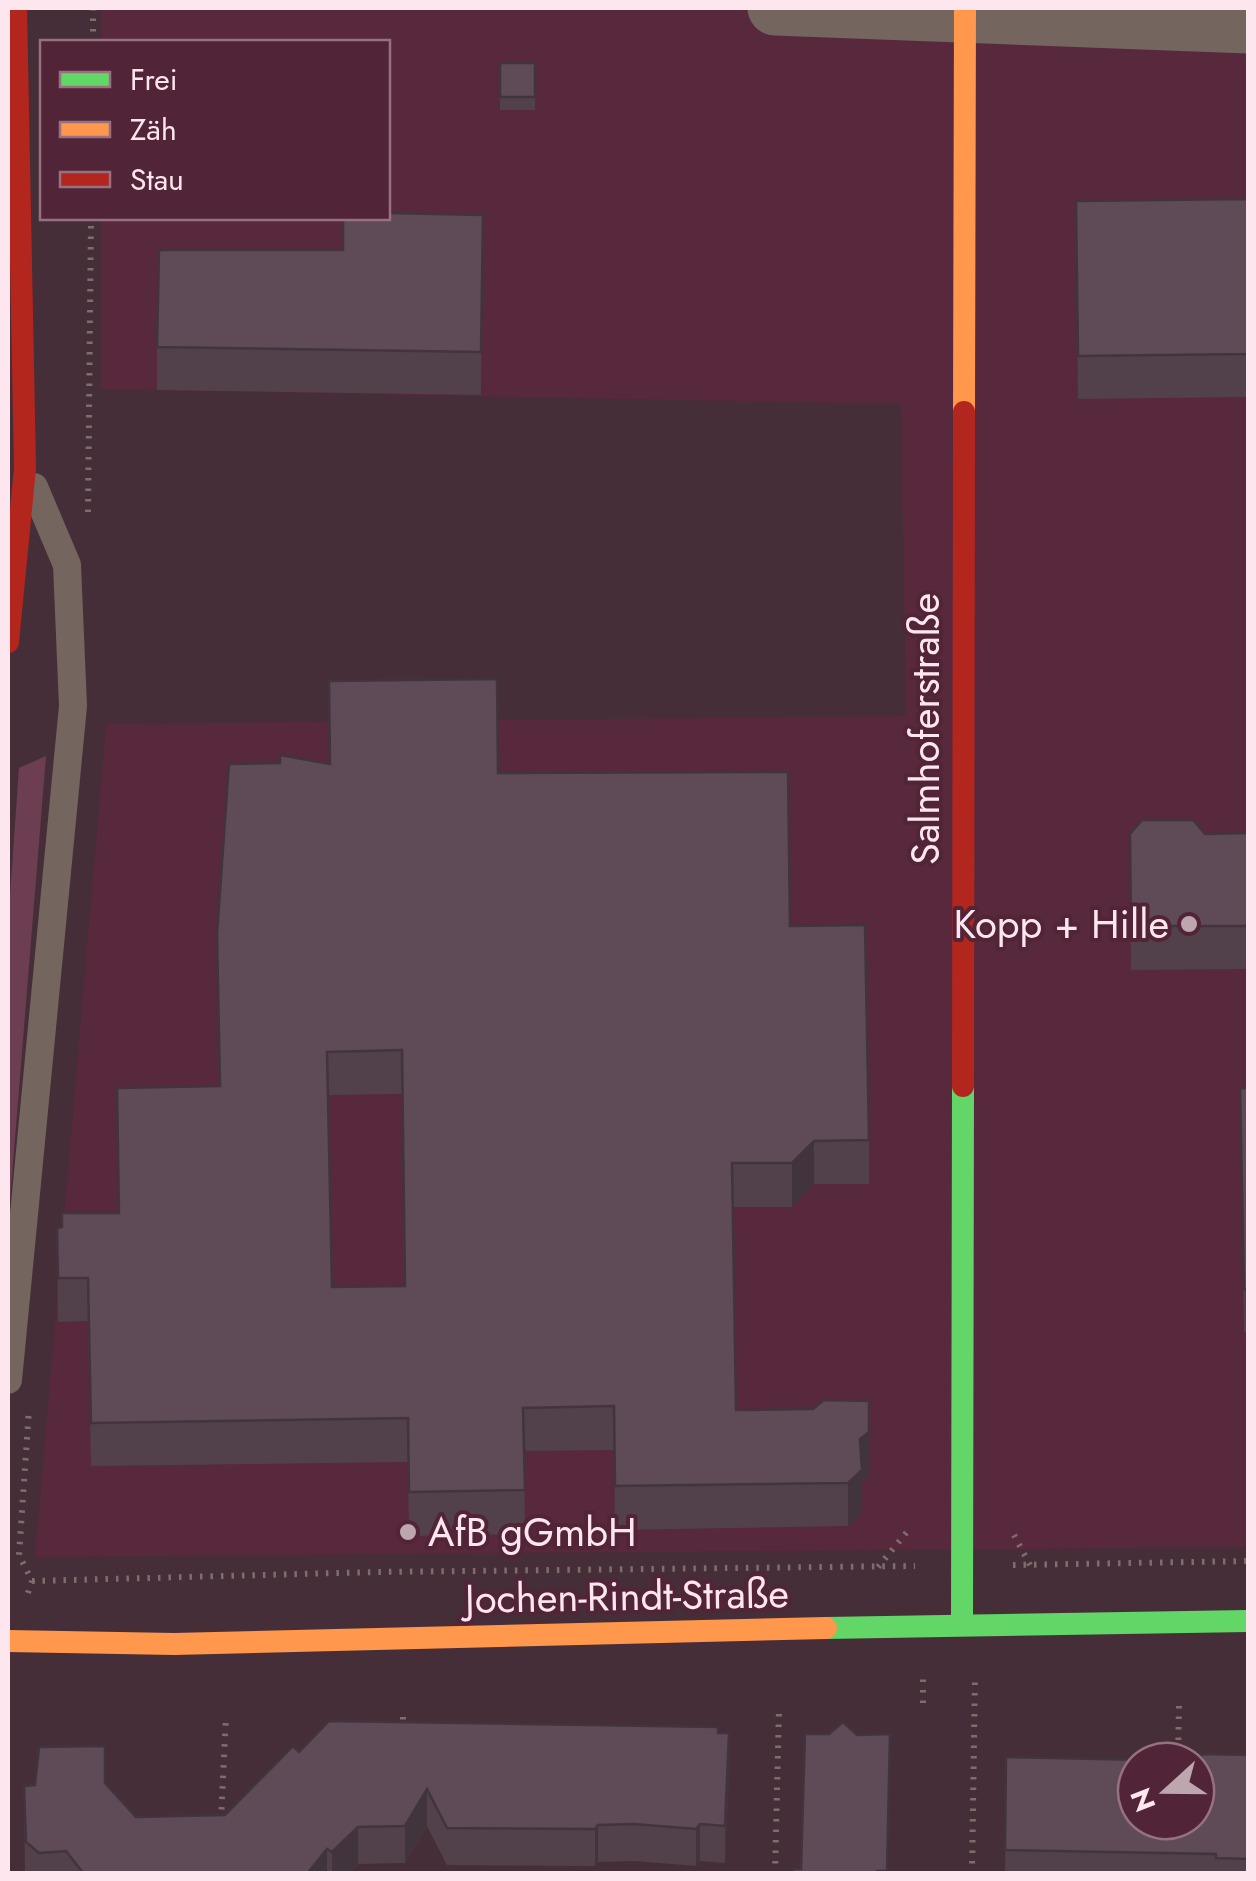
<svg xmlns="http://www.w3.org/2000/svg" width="1256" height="1881" font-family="Jost,sans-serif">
	<rect width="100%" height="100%" fill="#462e38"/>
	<!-- built -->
	<polygon fill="#58283d" points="101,8 1248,8 1248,1547 35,1557 106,724 906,716 901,404 101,389 101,218 388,218 388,42 101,42"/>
	<!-- green -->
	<polygon fill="#6d3e51" points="46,756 8,1225 8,924 19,768"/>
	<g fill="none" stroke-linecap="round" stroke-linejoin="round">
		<!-- path -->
		<g stroke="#7d6e6c" stroke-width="6" stroke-dasharray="2.5 8" stroke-linecap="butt">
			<polyline points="93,42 93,8"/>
			<polyline points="88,512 91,218"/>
			<polyline points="1014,1535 1030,1565"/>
			<polyline points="1013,1565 1248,1561"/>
			<polyline points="878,1567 911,1527"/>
			<polyline points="32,1581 376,1572 915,1566"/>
			<polyline points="28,1593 32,1581 19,1555 29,1409"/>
			<polyline points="923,1703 923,1677"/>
			<polyline points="403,1730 403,1714"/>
			<polyline points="1178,1761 1179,1701"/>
			<polyline points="221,1820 226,1716"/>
			<polyline points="398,1874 398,1866"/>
			<polyline points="775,1874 779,1709"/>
			<polyline points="972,1874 975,1675"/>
		</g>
		<!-- lane -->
		<polyline stroke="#75655f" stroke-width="28" points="8,1380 73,706 67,565 34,487"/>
		<!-- street -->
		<polyline stroke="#75655f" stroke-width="55" points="775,8 1248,26"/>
		<!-- fast -->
		<g stroke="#63d668" stroke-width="22">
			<polyline points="962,1625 963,1086"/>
			<polyline points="826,1628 1248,1621"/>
		</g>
		<!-- slow -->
		<g stroke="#ff974d" stroke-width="22">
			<polyline points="964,412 965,8"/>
			<polyline points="8,1641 174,1644 826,1628"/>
		</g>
		<!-- jam -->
		<g stroke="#b3261e" stroke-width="22">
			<polyline points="8,642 25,468 16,8"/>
			<polyline points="963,1086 964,412"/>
		</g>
	</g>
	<!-- wall -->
	<g fill="#52404b" fill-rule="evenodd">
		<rect x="500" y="63" width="35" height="47"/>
		<polygon points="1248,199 1248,397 1078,399 1076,245"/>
		<polygon points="483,215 481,395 157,390 157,347 343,250"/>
		<path d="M329,764L498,773L790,926L869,1140V1184H814L792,1207H733L736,1410L869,1476L862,1481V1513L848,1526L615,1530L614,1450L524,1451L525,1534L409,1536L408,1462L91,1466L88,1321L58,1322L57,1228L118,1213L219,1086L217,934ZM402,1094L404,1286L332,1287L328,1095Z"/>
		<polygon points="1248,833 1248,969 1131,970 1130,834"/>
		<polygon points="1240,1088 1248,1088 1248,1332 1244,1332"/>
		<polygon points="718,1733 729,1770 725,1863 700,1861 696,1866 634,1861 598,1862 595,1866 447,1865 427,1826 405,1863 358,1864 348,1874 25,1874 24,1786 105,1783 136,1817 225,1815 299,1752"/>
		<polygon points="1248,1755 1248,1874 1005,1874 1006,1757 1192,1761"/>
	</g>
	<!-- shaded-wall -->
	<g fill="#42343d">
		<polygon points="814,1141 814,1184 792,1207 792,1163"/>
		<polygon points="869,1432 869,1476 862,1481 862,1513 848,1526 848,1483 860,1439"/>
		<polygon points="729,1733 729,1770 725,1863 725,1826"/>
		<polygon points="427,1789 427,1826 405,1863 405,1826"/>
		<polygon points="700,1824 700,1861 696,1866 696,1829"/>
		<polygon points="598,1825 598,1862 595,1866 595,1829"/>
		<polygon points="358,1827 358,1864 348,1874 332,1874 332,1852"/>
		<polygon points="327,1849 327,1874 307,1874"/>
	</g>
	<!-- building -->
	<g fill="#5f4a57" stroke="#42343d" stroke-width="2.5" fill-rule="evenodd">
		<rect x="500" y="63" width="35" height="34"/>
		<polygon points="1248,199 1248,354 1078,356 1076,201"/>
		<polygon points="388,213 483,215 481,352 157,347 159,250 343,250 343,218 388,218"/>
		<path d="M497,679L498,773L788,772L790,926L865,925L869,1140L814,1141L792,1163H732L736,1410L813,1409L824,1400L869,1401V1432L860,1439L862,1470L848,1483L615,1486L614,1406L523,1408L525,1490L409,1492L408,1418L91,1423L88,1278H58L57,1228L62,1227V1213H119L117,1088L220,1086L217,934L229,764L280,763V755L330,764L329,681ZM402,1050L405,1286L332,1287L327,1052Z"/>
		<polygon points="1142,820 1193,820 1205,834 1248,833 1248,926 1131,926 1130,834"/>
		<polygon points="1240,1088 1248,1088 1248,1289 1244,1289"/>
		<polygon points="329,1721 718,1727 718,1733 729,1733 725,1826 700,1824 696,1829 634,1824 598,1825 595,1829 447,1828 427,1789 405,1826 358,1827 332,1852 327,1849 307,1874 84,1874 66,1851 39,1853 26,1842 24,1786 35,1785 39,1747 105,1746 105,1783 136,1817 225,1815 293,1746 299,1752"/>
		<polygon points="843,1722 857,1735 890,1734 887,1871 877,1871 877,1874 793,1874 793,1869 801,1869 805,1734 829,1734"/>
		<path d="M1201,1754L1248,1755V1859L1216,1858V1854L1005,1850L1006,1757L1192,1761L1201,1759ZM1136,1761H1196V1821H1136Z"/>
	</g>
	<!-- markers -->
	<g fill="#bea6ae" stroke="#512437" stroke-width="4">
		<circle cx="1189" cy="924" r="10"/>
		<circle cx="408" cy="1532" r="10"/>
	</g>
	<g text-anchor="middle" stroke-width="8" stroke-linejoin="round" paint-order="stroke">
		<!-- street labels -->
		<g font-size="40" fill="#fee6ee" stroke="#512437">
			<text transform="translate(925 729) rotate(-90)" y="14">Salmhoferstraße</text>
			<text transform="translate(627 1596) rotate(-1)" y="14">Jochen-Rindt-Straße</text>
		</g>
		<!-- poi labels -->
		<g font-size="40" fill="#fee6ee" stroke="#512437" text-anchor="end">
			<text x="1169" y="938">Kopp + Hille</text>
			<text x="428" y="1546" text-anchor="start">AfB gGmbH</text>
		</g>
	</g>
	<!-- border -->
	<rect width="1256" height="1881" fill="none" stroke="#fee6ee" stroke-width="20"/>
	<!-- legend -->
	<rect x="40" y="40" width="350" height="180" fill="#512437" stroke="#967280" stroke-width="2.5"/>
	<rect x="60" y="72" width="50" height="15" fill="#63d668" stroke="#967280" stroke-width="2.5"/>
	<text x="130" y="90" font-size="30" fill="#fee6ee">Frei</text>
	<rect x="60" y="122" width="50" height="15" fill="#ff974d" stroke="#967280" stroke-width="2.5"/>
	<text x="130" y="140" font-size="30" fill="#fee6ee">Zäh</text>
	<rect x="60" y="172" width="50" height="15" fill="#b3261e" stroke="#967280" stroke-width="2.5"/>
	<text x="130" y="190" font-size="30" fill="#fee6ee">Stau</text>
	<!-- north arrow -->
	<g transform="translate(1166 1791) rotate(249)"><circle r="48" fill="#512437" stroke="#967280" stroke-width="2.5"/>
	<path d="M0-8L18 38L0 25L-18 38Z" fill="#bea6ae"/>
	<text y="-15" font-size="28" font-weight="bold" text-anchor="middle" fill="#fee6ee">N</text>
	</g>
</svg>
